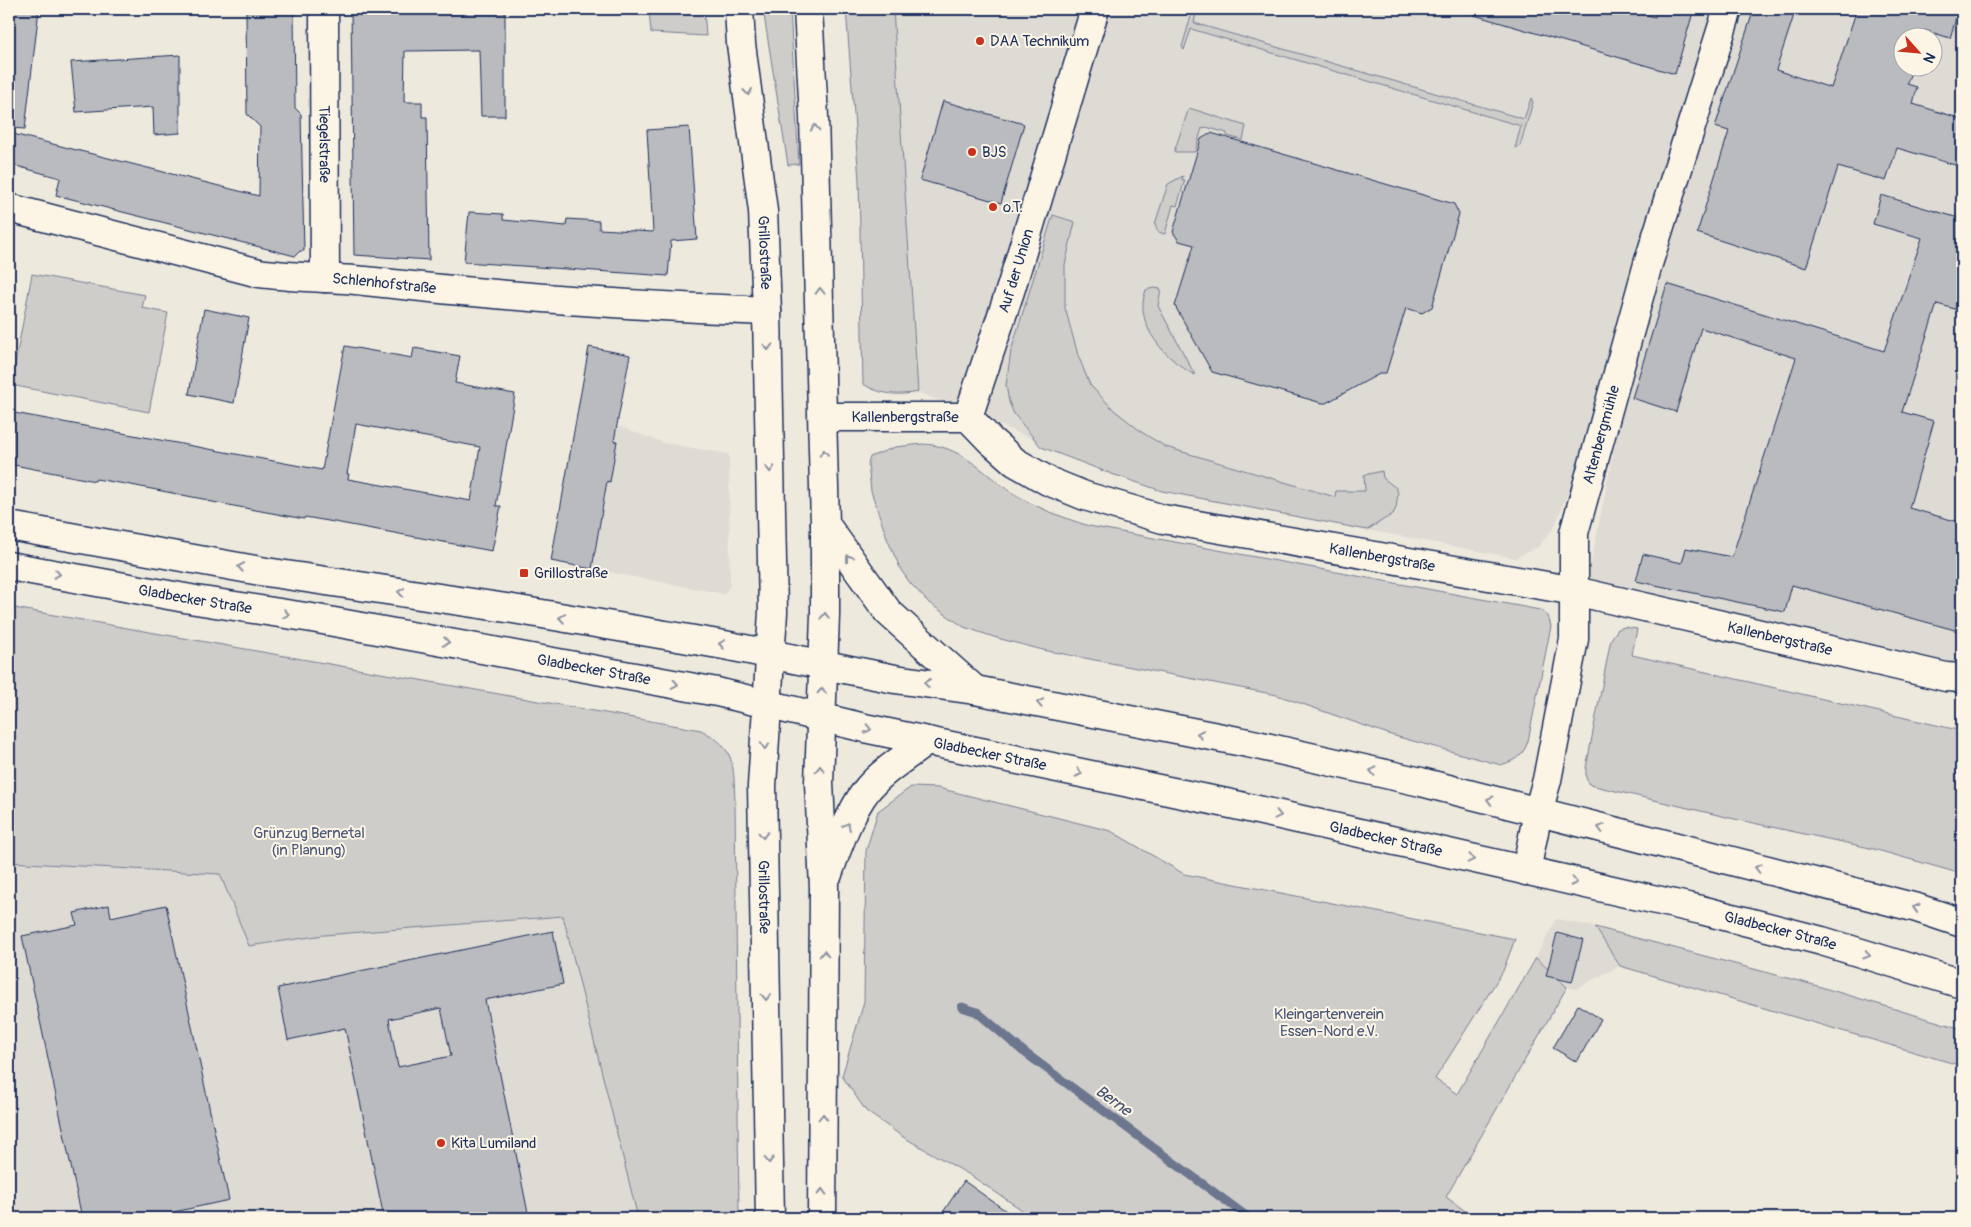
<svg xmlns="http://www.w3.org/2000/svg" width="1971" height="1227" font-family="Pangolin,sans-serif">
	<rect width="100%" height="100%" fill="#eee9dd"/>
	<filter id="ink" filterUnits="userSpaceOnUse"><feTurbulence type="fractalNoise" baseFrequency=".02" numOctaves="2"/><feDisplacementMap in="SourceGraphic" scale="10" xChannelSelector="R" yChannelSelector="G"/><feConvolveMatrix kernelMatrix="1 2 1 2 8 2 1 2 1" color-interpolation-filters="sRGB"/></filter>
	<g filter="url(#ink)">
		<!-- built -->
		<g fill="#dedbd4" fill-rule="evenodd">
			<path d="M893,9H1962V669L1588,578L1647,284L1554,528L1538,547L1515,558L1161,491L1101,471L1050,446L918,392ZM1904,38H1934V68H1904Z"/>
			<polygon points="576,418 617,426 664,443 729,454 730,585 724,594 592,569 605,497 563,489"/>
			<polygon points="9,862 220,874 249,946 324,935 564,916 638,1218 9,1218"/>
			<polygon points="1556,919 1595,927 1620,966 1575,989 1567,987 1536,958"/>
		</g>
		<!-- green -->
		<g fill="#cfcdca" stroke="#757e94">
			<polygon points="649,9 704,9 706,36 651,33"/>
			<polygon points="763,9 790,9 799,164 788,165"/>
			<path d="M846,9H893L918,392C898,396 881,395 863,384L859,180Z"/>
			<polygon points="1193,9 1197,9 1194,23 1524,119 1531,98 1533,102 1520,146 1515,148 1521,126 1191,29 1184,50 1182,47"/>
			<polygon points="1189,108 1246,126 1243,140 1227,136 1227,133 1206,127 1204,129 1202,128 1195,152 1174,152"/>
			<polygon points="1183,176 1182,180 1185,180 1177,206 1173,205 1165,234 1158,232 1155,224 1168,184"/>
			<polygon points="1053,215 1075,222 1065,265 1065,308 1078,355 1090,385 1114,410 1143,433 1166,447 1335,497 1336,491 1365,491 1364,475 1382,471 1383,478 1396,488 1398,493 1396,508 1393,514 1367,530 1162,491 1109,473 1041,447 1014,414 1009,402 1006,385 1011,351"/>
			<polygon points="32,274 145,295 142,308 168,313 149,412 11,385"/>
			<path d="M1153,288L1161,289L1158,306L1195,375C1168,361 1132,325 1146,290Z"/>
			<path d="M922,444C959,445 980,470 1008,490C1032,506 1061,517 1089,526L1540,610L1548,616L1551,626L1528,741C1523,756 1516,760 1501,765L1391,735L1277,695L1043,650L997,638L964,627L929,603L910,583L901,570L888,541L871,491L868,464L870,457L895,447Z"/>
			<path d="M9,607L701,730C737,748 733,766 735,801L739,1218H638L563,916L324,935L249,946L220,874L9,862Z"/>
			<polygon points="1624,627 1637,629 1632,655 1962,731 1962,874 1870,848 1739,820 1590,785 1586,778 1586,768 1611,639 1618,629"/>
			<polygon points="911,787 938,788 1111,831 1184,874 1515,939 1503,971 1435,1079 1457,1094 1536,958 1567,987 1446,1197 1475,1218 1034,1218 970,1175 903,1137 866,1111 842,1076 864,1002 866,851 878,811"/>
			<polygon points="1595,927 1814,985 1962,1029 1962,1066 1620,966"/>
		</g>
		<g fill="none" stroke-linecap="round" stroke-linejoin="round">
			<!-- stream -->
			<polyline stroke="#6c778f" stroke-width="9" points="962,1007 977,1012 1024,1052 1249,1218"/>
		</g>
		<!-- building -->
		<g fill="#babbbe" stroke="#1b2f5e" fill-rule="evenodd">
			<polygon points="9,9 39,9 25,129 9,128"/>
			<polygon points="246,9 294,9 295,108 301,114 304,251 300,251 295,256 56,195 60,178 9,164 9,133 259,196 260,127 247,114"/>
			<polygon points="351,9 505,9 505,116 481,116 479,50 405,51 404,102 422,102 422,117 427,117 429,260 354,255"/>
			<polygon points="1475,9 1625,9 1655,17 1658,9 1694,9 1675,74 1474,15"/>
			<polygon points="1754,9 1796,9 1776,70 1831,88 1857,9 1959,9 1950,38 1924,30 1922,38 1904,38 1904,68 1912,68 1907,84 1917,87 1913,104 1962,119 1962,167 1897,148 1886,181 1838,167 1806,268 1697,233 1729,131 1715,127"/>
			<polygon points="180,55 180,133 154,135 153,107 76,112 71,62"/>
			<polygon points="943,101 1024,124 1001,203 920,180"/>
			<polygon points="689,127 697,239 671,241 668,276 464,262 469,212 503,214 503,220 566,226 567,219 599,221 599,229 653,232 647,130"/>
			<polygon points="1211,133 1454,204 1459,214 1432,307 1422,313 1406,308 1386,373 1381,373 1326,403 1322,403 1212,372 1175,306 1194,245 1179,241 1173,232 1201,139"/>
			<polygon points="1881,195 1962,219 1962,311 1937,304 1902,412 1934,421 1909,508 1962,523 1962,632 1792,585 1785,612 1636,581 1643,554 1682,563 1686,548 1732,557 1796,358 1701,328 1676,412 1632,398 1667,284 1884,351 1922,238 1873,224"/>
			<polygon points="204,309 249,318 234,403 189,394"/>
			<path d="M345,346L412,358L414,348L460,356L455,383L515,394L496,506H501L492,551L340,523L305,517L304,519L207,501L208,500L131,485L96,479L95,481L9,464V412L322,470ZM356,424L480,447L471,501L348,479L349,474H347Z"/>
			<polygon points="589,347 630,355 614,441 617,441 610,482 607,481 592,569 551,561"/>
			<polygon points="109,905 111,917 166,905 229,1200 174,1212 176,1218 82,1218 22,936 77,925 74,913"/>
			<path d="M553,931L563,984L485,1000L529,1218H384L345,1028L288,1040L278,988ZM441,1008L451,1056L398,1067L389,1019Z"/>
			<polygon points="1557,933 1583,940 1572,982 1546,976"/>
			<polygon points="1578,1005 1601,1019 1577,1062 1553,1048"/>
			<polygon points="964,1181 1016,1218 939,1218"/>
		</g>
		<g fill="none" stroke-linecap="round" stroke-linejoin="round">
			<defs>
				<g id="street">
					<path id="s1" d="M324,9L325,278"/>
					<path id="s2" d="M9,208L259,273C294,278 330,277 365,281C498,296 633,306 767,311"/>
					<path id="s3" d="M823,417H968L990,440L1015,462L1048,481L1085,496L1163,519L1575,591L1946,677L1962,678"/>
					<path id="s4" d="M968,417L1011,288L1095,9"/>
					<path id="s5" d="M1526,871L1538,812L1547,780L1574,639V533L1648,264L1728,9"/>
				</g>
				<g id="primary">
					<path id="s6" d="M739,9L741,44L763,211L767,311L773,612L762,786L770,1218"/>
					<polyline points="808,9 814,117 825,524 825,615 819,783 824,888 822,1218"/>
					<polyline points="825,524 888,612 975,690"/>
					<polyline points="9,526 266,572 513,609 724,645 895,679 975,690 1248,743 1421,782 1917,908 1962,923"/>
					<path id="s7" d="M9,566L196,600L312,618L717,692L869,729L1231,804L1701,910L1822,941L1962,984"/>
					<path d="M828,874C838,846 853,801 875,781C890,766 910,754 927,741"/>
				</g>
			</defs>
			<!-- street casing -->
			<use href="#street" stroke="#1b2f5e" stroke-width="31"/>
			<!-- primary casing -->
			<use href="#primary" stroke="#1b2f5e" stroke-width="31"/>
			<!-- street -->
			<use href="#street" stroke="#fcf5e5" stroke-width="28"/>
			<!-- primary -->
			<use href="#primary" stroke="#fcf5e5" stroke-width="28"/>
		</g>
		<!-- one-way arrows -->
		<defs><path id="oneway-chevron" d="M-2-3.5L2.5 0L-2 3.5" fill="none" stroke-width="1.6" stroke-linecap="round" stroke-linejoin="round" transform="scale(1.25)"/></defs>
		<g stroke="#8c92a2">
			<use href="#oneway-chevron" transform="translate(748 92) rotate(83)"/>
			<use href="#oneway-chevron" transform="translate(815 128) rotate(-92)"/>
			<use href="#oneway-chevron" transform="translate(820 291) rotate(-92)"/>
			<use href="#oneway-chevron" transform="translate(768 347) rotate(89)"/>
			<use href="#oneway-chevron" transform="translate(824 453) rotate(-91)"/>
			<use href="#oneway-chevron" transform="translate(770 469) rotate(89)"/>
			<use href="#oneway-chevron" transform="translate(849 558) rotate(-126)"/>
			<use href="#oneway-chevron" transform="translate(241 567) rotate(-170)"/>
			<use href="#oneway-chevron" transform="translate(57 574) rotate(10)"/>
			<use href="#oneway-chevron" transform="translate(401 592) rotate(-171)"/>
			<use href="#oneway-chevron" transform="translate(286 614) rotate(9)"/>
			<use href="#oneway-chevron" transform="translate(825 616) rotate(-89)"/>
			<use href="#oneway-chevron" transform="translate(562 618) rotate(-171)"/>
			<use href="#oneway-chevron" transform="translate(446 642) rotate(10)"/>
			<use href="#oneway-chevron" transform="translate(722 644) rotate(-170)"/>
			<use href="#oneway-chevron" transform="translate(927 683) rotate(-172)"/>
			<use href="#oneway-chevron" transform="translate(675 684) rotate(10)"/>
			<use href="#oneway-chevron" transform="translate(822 691) rotate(-87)"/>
			<use href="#oneway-chevron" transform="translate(1040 703) rotate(-169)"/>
			<use href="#oneway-chevron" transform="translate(868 729) rotate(12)"/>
			<use href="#oneway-chevron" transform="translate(1200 734) rotate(-169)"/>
			<use href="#oneway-chevron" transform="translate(765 746) rotate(94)"/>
			<use href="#oneway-chevron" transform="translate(820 769) rotate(-88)"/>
			<use href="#oneway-chevron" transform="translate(1373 771) rotate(-167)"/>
			<use href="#oneway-chevron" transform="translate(1079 773) rotate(12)"/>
			<use href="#oneway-chevron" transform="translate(1490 800) rotate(-165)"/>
			<use href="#oneway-chevron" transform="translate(1278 815) rotate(13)"/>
			<use href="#oneway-chevron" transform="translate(847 826) rotate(-64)"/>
			<use href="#oneway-chevron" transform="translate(1601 828) rotate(-166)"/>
			<use href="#oneway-chevron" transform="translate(763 835) rotate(89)"/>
			<use href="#oneway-chevron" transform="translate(1471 859) rotate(13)"/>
			<use href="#oneway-chevron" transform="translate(1758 868) rotate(-166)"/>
			<use href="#oneway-chevron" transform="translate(1574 882) rotate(12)"/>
			<use href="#oneway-chevron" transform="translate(1916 908) rotate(-164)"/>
			<use href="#oneway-chevron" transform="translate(824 954) rotate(-90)"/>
			<use href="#oneway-chevron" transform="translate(1867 955) rotate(17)"/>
			<use href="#oneway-chevron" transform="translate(766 997) rotate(89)"/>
			<use href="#oneway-chevron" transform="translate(823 1117) rotate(-89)"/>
			<use href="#oneway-chevron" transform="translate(769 1160) rotate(89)"/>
			<use href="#oneway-chevron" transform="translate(822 1192) rotate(-89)"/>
		</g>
	</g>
	<!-- markers -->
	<g fill="#c8321e" stroke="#fcf5e5" stroke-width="2">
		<circle cx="980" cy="41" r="5"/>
		<circle cx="972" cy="152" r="5"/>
		<circle cx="993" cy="207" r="5"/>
		<rect x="519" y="568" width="10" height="10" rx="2.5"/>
		<circle cx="441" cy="1143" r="5"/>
	</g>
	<g text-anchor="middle" stroke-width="4" stroke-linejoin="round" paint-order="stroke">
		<!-- poi labels -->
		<g font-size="15" fill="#1b2f5e" stroke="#fcf5e5" text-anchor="start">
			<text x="990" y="46">DAA Technikum</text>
			<text x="982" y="157">BJS</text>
			<text x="1003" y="212">o.T.</text>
			<text x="534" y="578">Grillostraße</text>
			<text x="451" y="1148">Kita Lumiland</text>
		</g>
		<!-- street labels -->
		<g font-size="15" fill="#1b2f5e" stroke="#fcf5e5">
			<text dy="5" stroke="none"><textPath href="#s1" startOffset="135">Tiegelstraße</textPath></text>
			<text dy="5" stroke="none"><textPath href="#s6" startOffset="245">Grillostraße</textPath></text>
			<text dy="5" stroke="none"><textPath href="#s4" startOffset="154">Auf der Union</textPath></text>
			<text dy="5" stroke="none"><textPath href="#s2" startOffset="384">Schlenhofstraße</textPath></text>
			<text dy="5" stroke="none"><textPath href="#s3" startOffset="82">Kallenbergstraße</textPath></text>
			<text dy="5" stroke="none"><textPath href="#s5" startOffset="445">Altenbergmühle</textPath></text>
			<text dy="5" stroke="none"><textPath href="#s3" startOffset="592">Kallenbergstraße</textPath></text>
			<text dy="5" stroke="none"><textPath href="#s7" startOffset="189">Gladbecker Straße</textPath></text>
			<text dy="5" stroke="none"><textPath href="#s3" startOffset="998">Kallenbergstraße</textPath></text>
			<text dy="5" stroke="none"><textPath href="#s7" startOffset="594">Gladbecker Straße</textPath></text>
			<text dy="5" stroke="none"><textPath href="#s7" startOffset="999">Gladbecker Straße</textPath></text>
			<text dy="5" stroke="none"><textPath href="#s7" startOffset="1404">Gladbecker Straße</textPath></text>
			<text dy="5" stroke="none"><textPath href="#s6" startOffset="890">Grillostraße</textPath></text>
			<text dy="5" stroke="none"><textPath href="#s7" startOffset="1809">Gladbecker Straße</textPath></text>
		</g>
		<!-- park labels -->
		<g font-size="15" fill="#485679" stroke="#fcf5e5">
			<text x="309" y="838">Grünzug Bernetal<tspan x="309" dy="17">(in Planung)</tspan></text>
			<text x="1329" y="1019">Kleingartenverein<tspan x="1329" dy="17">Essen-Nord e.V.</tspan></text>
		</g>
		<!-- water labels -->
		<g font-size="16" font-style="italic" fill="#445376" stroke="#fcf5e5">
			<text transform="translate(1114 1100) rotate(36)" y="6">Berne</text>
		</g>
	</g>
	<!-- margin -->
	<rect width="1971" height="1227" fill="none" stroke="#fcf5e5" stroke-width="30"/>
	<rect x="15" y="15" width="1941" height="1197" fill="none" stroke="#1b2f5e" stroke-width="2" filter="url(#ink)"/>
	<!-- north arrow -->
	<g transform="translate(1918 52) rotate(117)"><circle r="24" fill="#fcf5e5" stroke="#a2a6af"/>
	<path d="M0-4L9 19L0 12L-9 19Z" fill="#c8321e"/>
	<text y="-8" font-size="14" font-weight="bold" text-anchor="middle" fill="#1b2f5e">N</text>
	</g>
</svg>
